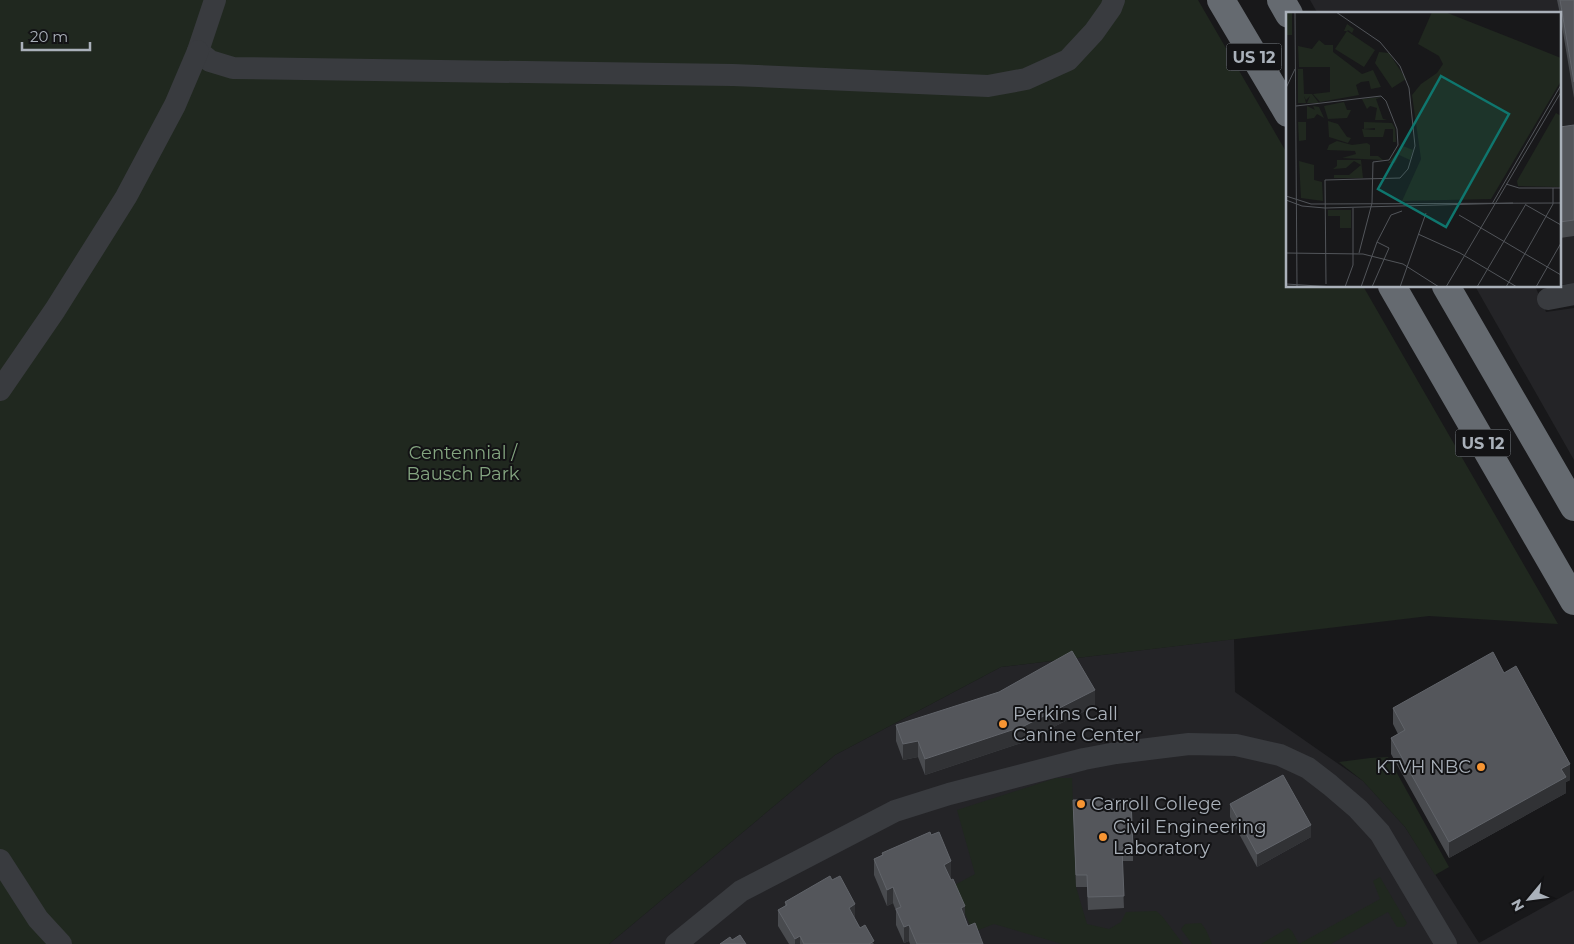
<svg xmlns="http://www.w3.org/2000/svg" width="1574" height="944" font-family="Montserrat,sans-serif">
	<rect width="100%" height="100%" fill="#18181a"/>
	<!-- built -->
	<g fill="#242427">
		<polygon points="1310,0 1574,0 1574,283 1560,285 1560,14 1318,14"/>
		<polygon points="1475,286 1549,286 1536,288 1546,312 1574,308 1574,460"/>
		<polygon points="1234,639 1235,692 1363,781 1405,827 1479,943 1574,890 1574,944 609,944 835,755 1001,667"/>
	</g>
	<!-- green -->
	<g fill="#20281f">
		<polygon points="0,0 1198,0 1288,155 1288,286 1363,286 1558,624 1429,616 1001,667 835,755 609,944 0,944"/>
		<polygon points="1388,757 1449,867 1435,875 1405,827 1363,781 1339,762 1370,758"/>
		<polygon points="1056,778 1072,778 1076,887 1087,924 1109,929 1121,922 1126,912 1156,911 1162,916 1183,944 1062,944 994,924 973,932 953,886 975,874 957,810"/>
		<polygon points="1380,877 1407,923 1404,927 1397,927 1388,912 1331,944 1261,944 1288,928 1292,931 1299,944 1380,899 1373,881"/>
		<polygon points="1201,923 1206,930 1212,944 1192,944 1181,929 1185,924"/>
	</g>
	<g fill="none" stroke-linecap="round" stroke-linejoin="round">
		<!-- minor -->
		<g stroke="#393b3f" stroke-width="22">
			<polyline points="215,0 198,51 210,61 233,68 733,75 988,86 1026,79 1068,60 1094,32 1111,8 1114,0"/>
			<polyline points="1548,299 1574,294"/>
			<polyline points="0,390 55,310 126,197 175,105 198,51"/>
			<polyline points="0,860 38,919 61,944"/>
			<polyline points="676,944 741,891 895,811 949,794 1084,759 1116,753 1189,744 1236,745 1280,755 1308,768 1330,785 1358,809 1380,833 1446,944"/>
		</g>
		<!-- highway -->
		<g stroke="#656a70" stroke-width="28">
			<polyline points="1221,0 1288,113"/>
			<polyline points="1281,0 1289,14"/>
			<polyline points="1392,286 1574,601"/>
			<polyline points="1446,286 1574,507"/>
		</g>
	</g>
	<!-- wall -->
	<g fill="#494b4f">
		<polygon points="1557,0 1574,0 1574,98 1560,14"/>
		<polygon points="1574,125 1574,236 1560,238 1560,127"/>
		<polygon points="1504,673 1570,780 1566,782 1566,793 1449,858 1391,754 1391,738 1398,734 1393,724 1393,708"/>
		<polygon points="1095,706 1024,742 925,775 918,757 903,760 896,741 896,725"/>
		<polygon points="1073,800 1133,849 1133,861 1122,861 1124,908 1088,910 1087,887 1076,887"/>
		<polygon points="1230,804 1311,837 1257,867 1230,817"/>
		<polygon points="882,853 951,877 950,878 968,926 983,944 910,944 909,941 904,943 896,925 896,911 893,903 887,906 874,875 874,859 882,855"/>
		<polygon points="785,902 855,920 860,928 874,944 789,944 778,926 778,910 785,906"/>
	</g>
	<!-- shaded-wall -->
	<g fill="#313235">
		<polygon points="1095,690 1095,706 1024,742 925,775 925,759"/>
		<polygon points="918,741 918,757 903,760 903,744"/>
		<polygon points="1570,764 1570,780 1566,782 1566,793 1449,858 1449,842 1561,769"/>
		<polygon points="1311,825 1311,837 1257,867 1257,854"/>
		<polygon points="951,861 951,877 944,881 944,865"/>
		<polygon points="893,887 893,903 887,906 887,890"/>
		<polygon points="855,904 855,920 849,908"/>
		<polygon points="965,906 965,922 961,908"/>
		<polygon points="909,925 909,941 904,943 904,927"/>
		<polygon points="800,936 800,944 795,944 795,939"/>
	</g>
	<!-- building -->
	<g fill="#54565b" stroke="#61646a">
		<polygon points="1560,0 1574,0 1574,82"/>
		<polygon points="1574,125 1574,220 1560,222 1560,127"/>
		<polygon points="1072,651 1095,690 1024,726 925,759 918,741 903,744 896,725 999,692"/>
		<polygon points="1493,652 1504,673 1516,666 1570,764 1561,769 1566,777 1449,842 1391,738 1405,730 1393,708"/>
		<polygon points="1283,775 1311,825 1257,854 1230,804"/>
		<polygon points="1131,799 1133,849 1122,849 1124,896 1088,897 1087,875 1076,875 1073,800"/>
		<polygon points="930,832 931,835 939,832 951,861 944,865 951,880 953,879 965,906 961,908 968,926 975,923 983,944 917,944 909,925 904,927 896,909 901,907 893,887 887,890 874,859 883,855 882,853"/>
		<polygon points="830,876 832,880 840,876 855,904 849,908 860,928 865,925 874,941 869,944 804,944 800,936 795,939 778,910 787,905 785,902"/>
		<polygon points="740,935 746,944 720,944 730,937 732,940"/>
	</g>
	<!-- markers -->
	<g fill="#f79533" stroke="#131315" stroke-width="2">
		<circle cx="1003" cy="724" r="5"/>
		<circle cx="1481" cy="767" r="5"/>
		<circle cx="1081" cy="804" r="5"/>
		<circle cx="1103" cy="837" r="5"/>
	</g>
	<g text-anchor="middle" stroke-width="4" stroke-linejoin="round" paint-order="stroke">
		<!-- shield labels -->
		<g fill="#131315" stroke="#7d8288" stroke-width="1">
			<rect x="1226.5" y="43.5" width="55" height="27" rx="4"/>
			<rect x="1455.5" y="429.5" width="55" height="27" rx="4"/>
		</g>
		<g font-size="16" font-weight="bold" fill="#aab1ba">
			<text x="1254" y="63">US 12</text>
			<text x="1483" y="449">US 12</text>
		</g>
		<!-- park labels -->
		<g font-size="18" fill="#84a580" stroke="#131315">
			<text x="463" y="459">Centennial /<tspan x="463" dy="21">Bausch Park</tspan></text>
		</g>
		<!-- poi labels -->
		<g font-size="18" fill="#aab1ba" stroke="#131315" text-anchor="start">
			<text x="1013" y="720">Perkins Call<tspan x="1013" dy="21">Canine Center</tspan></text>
			<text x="1471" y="773" text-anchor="end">KTVH NBC</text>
			<text x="1091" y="810">Carroll College</text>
			<text x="1113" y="833">Civil Engineering<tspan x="1113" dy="21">Laboratory</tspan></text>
		</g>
	</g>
	<!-- overview -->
	<g transform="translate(1286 12)">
		<rect width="275" height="275" fill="#18181a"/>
		<path d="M0,0H6V23H0ZM146,0H159L275,46V69L205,187L116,189L135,147L126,83L135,72L151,61L157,52L153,44L132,32ZM61,12L68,17L66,21L62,18L61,19L89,38L78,55L49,37L61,19H58ZM33,28L39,33H47V40L76,62L87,58L95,75L85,77L83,69L75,70L70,73L73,83L34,90L27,82L44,80V55H13L12,34L26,37ZM93,40L103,41L120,67L106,76L89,51ZM12,57H17L18,82H26L33,91H21L24,84L20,88L18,84L20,91H12ZM96,85L90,87L97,107L101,108H89L91,96L84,94L81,97L76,87ZM58,90L61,98H65L61,106L42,107L38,94ZM21,94L29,98L27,94L33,95L38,106L31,102L28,106L21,107ZM270,101L275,104V175L232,174L231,169ZM42,109L52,112L61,125L65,126L62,131L43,125ZM12,110H20V128L13,129ZM78,110L106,111L109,116L110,130H107V117H99L97,125H78L76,117L89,118V116L78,117ZM51,129L66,133L81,131L84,133V144H92L97,148L56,146L70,142L69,139L41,138L43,133ZM117,134L127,138L124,148L113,143L109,151H102ZM51,148H75L77,166H48V163H63L75,153L68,149L60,156L47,157L51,154ZM13,149L28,153V168L36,170L37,189L15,186ZM42,198H65V216H54V204H42Z" fill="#20281f"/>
		<path fill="none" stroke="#52555a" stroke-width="1" d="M9,0L11,275M0,76L9,57M10,94L95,84L100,89L111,117L112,133L103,148L87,150L86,191L73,241M220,172L233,176H275M0,184L25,192L275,191M0,188L16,194L39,196L227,191M206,192L275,73M240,193L275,213M173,203L275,263M132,222L174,241L231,275M91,230L105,203L116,199M0,241L77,242L117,252L153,275M0,272L49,275M40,272L39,168L114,166L122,157L129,134L123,76L114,54L94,30L50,0M59,275L67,253V196M75,275L91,230L103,236L86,275M114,275L140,201M160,275L275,80M191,275L240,192M220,275L267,192V176M250,275L275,231"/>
		<path fill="#0f766e" fill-opacity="0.15" stroke="#0f766e" stroke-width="2.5" d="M155,64L223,102L160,215L92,177Z"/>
		<rect width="275" height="275" fill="none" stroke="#aab1ba" stroke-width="2.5"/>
	</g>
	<!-- north arrow -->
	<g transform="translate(1529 899) rotate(241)" stroke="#131315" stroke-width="4" paint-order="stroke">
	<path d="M0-4L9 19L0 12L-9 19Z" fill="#aab1ba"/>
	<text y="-8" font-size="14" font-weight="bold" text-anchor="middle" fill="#aab1ba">N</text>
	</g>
	<!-- scale -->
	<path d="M22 42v8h68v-8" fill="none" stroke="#aab1ba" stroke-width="2.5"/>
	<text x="30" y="42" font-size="15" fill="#aab1ba" stroke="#131315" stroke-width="4" paint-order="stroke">20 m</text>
</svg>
